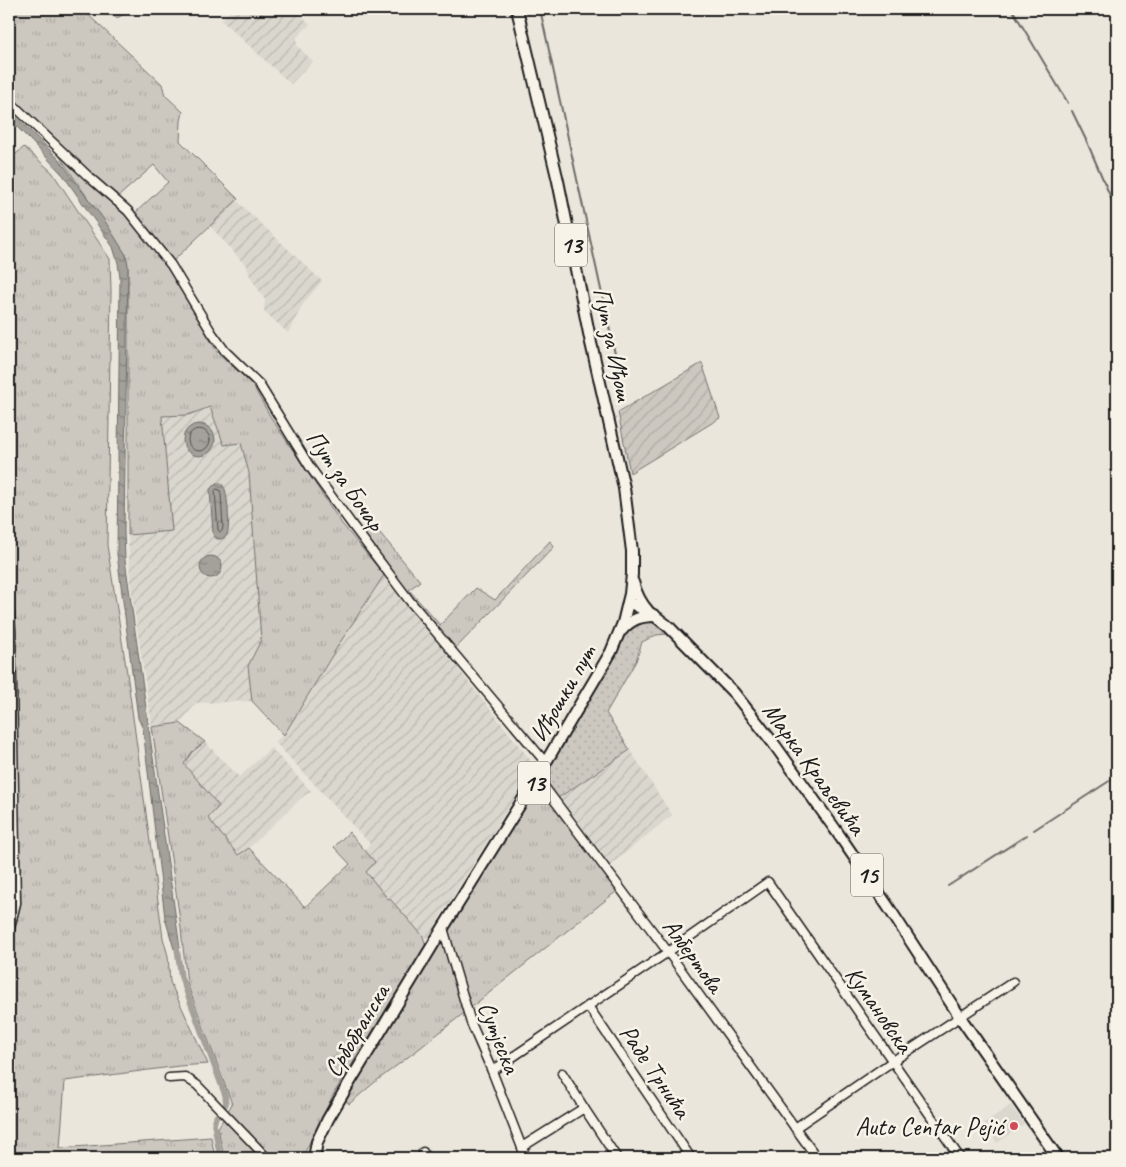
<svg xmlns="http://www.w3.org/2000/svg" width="1126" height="1167" font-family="Caveat,sans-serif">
	<defs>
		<pattern id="industrial-furrows" width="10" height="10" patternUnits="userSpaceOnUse" patternTransform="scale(1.25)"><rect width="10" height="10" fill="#dad7ce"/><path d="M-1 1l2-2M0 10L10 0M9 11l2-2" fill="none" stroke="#bab8b0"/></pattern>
		<pattern id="grass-tufts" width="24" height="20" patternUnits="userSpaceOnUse" patternTransform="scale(1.25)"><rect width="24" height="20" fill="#ccc8c0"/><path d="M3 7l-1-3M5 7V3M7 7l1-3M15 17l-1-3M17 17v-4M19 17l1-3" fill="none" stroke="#afaba4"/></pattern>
		<pattern id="park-dots" width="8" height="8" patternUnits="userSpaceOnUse" patternTransform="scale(1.25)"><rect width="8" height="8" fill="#ccc8c0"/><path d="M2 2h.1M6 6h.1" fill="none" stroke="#afaba4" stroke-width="1.8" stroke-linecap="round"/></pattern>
		<pattern id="garden-furrows" width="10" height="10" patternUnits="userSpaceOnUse" patternTransform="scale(1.25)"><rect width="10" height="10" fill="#ccc8c0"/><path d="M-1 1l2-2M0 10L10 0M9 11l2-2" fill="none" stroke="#afaba4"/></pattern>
		<pattern id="water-ripples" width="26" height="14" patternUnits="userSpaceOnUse" patternTransform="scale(1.25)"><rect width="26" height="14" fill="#a3a19a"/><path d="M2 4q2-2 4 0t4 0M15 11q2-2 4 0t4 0" fill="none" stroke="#84827d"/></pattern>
	</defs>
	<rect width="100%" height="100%" fill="#eae6dc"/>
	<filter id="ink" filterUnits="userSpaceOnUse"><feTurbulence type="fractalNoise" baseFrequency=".02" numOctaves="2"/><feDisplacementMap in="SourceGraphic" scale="10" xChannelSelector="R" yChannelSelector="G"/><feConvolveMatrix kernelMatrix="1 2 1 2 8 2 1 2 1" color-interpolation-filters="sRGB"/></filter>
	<g filter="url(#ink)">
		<!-- built -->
		<polygon fill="#dad7ce" points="1011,1105 1024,1124 997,1143 984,1123"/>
		<!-- industrial -->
		<g fill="url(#industrial-furrows)">
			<polygon points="233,9 294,9 310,24 297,37 297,46 313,61 291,84 221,20"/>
			<polygon points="236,200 322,281 303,304 288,333 264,311 265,300 250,276 247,267 210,226"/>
			<polygon points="210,407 224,445 241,442 249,474 261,640 248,666 252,701 196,703 180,723 152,727 130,581 128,535 172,531 161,416 188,415"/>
			<polygon points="384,575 531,761 531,772 441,915 429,939 423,936 354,863 370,844 275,742 284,734 339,644"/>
			<polygon points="205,742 239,777 271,748 311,791 301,798 249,848 238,855 208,818 219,806 184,764 192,752"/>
			<polygon points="630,750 672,815 609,866 558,798"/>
		</g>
		<!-- grass -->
		<g fill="url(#grass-tufts)" stroke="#74726e">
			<polygon points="9,9 82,9 162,84 165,95 183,112 181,121 180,141 238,199 172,262 134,214 168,182 154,165 119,196 91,175 43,127 9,95"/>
			<polygon points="106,9 133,9 117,18"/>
			<polygon points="24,147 52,172 110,259 111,290 107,545 127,673 163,938 168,956 170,982 208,1064 179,1066 65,1081 60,1148 211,1137 215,1158 9,1158 9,955 21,904 17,797 16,633 9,566 9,160"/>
			<polygon points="61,154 86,180 120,208 165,261 217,352 252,384 270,416 342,524 384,575 339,644 284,735 252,701 248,666 261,640 249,473 241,443 224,445 210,407 188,415 162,416 172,531 128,535 128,268 126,255 60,157"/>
			<polygon points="370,521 420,581 409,590 440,625 476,588 495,600 550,541 554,547 454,650 420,609 362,533"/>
			<polygon points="180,723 205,742 192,752 184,764 219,806 208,818 238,855 249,848 305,907 350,864 334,847 349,832 375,862 366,872 388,899 390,899 423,936 426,946 334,1093 304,1154 304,1158 224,1158 218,1128 232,1104 187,983 180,920 152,727"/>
			<polygon points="536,788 541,790 617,891 420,1048 375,1082 349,1104 345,1099 532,791"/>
			<polygon points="14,813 14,902 9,922 9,816"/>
		</g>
		<!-- park -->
		<path fill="url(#park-dots)" stroke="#74726e" d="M640,619C652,621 659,625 667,634L656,635L642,642L636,661L606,713L630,750L558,798L552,792L543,775L615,654L628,629Z"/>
		<!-- garden -->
		<polygon fill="url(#garden-furrows)" stroke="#74726e" points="702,363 720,418 630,473 618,412"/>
		<!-- water -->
		<g fill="url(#water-ripples)" stroke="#6d6c68">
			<polygon points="9,110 60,160 78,186 103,218 126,255 128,265 124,531 125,560 180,948 174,949 165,918 143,729 138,718 117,554 120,278 118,263 113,247 63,175 31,141 9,119"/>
			<circle cx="199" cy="440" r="16"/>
			<path d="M216,483H221C224,487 226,490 226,494C228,502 230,529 227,535C225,538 222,539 219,539C215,539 215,537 213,534L210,489Z"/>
			<circle cx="211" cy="567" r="11"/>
		</g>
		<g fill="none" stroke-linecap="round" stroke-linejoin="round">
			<!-- shore -->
			<g stroke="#52514e" stroke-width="1">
				<circle cx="199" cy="440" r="11"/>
				<polygon points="217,489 220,490 221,495 223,527 222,531 220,532 218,530 215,491"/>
			</g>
			<!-- stream -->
			<g stroke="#6d6c68" stroke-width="2">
				<polyline points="540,9 620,377"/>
				<polyline points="1012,9 1068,103"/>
				<polyline points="1072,111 1087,142 1117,212"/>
				<polyline points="1034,830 1117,776"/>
				<polyline points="948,886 1027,835"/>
			</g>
			<!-- canal -->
			<polyline stroke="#a3a19a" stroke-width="5.5" points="176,941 181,977 225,1095 226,1104 216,1117 214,1124 220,1158"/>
			<defs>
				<g id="minor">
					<polyline points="9,101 89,177 128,211 171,265 212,333 225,351 259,384 310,467 353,526 409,600 546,763"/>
					<polyline points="9,604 11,630 16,903 9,931"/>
					<polyline points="537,777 668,952 817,1158"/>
					<polyline points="443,928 471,1023 492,1071 526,1158"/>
					<polyline points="588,1006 691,1158"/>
					<polyline points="492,1071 668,952 768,882 960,1158"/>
					<polyline points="562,1073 584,1108"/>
					<polyline points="169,1078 185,1077 197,1085 267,1158"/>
					<polyline points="795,1128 893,1061 1013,982"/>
					<polyline points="522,1147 584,1108 617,1158"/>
					<polyline points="423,1152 425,1158"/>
				</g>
				<g id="major">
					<path d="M633,582C636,593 640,602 648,611"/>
					<polyline points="628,603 635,605 655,616 669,627 734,693 774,744 835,829 887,905 960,1017 1058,1158"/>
					<path d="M622,630C631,619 641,616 655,616"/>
					<polyline points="314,1158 317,1142 328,1119 345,1090 443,928 537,777 611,652 623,623 630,594 632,574 632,551 624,488 591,343 558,181 517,9"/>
				</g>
			</defs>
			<!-- minor casing -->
			<use href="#minor" stroke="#1c1c1c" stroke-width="11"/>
			<!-- major casing -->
			<use href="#major" stroke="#1c1c1c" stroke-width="14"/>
			<!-- minor -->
			<use href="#minor" stroke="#f7f3e8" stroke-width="8"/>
			<!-- major -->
			<use href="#major" stroke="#f7f3e8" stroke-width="10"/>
		</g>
	</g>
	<!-- markers -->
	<circle fill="#d1495b" stroke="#f7f3e8" stroke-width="2" cx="1014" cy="1126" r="5"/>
	<g text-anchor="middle" stroke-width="5" stroke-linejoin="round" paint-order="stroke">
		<!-- shield labels -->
		<g fill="#f7f3e8" stroke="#5e5c59" stroke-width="1">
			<rect x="555" y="223.5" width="32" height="43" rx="4"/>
			<rect x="518" y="761.5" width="32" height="43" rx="4"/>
			<rect x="851" y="853.5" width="32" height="43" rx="4"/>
		</g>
		<g font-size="24" font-weight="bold" fill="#1c1c1c">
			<text x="571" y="253">13</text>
			<text x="534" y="791">13</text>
			<text x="867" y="883">15</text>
		</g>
		<!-- street labels -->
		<g font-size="25" fill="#1c1c1c" stroke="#f7f3e8">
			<text transform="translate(614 344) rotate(78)" y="9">Пут за Иђош</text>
			<text transform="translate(346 480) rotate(55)" y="9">Пут за Бочар</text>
			<text transform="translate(562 693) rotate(-60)" y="9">Иђошки пут</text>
			<text transform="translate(815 768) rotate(54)" y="9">Марка Краљевића</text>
			<text transform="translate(694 955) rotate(54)" y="9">Албертова</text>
			<text transform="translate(880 1009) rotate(55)" y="9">Кумановска</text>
			<text transform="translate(356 1030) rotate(-59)" y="9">Србобранска</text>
			<text transform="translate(500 1037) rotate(68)" y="9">Сутјеска</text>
			<text transform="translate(656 1071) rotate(56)" y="9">Раде Трнића</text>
		</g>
		<!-- poi labels -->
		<g font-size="25" fill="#1c1c1c" stroke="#f7f3e8" text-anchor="end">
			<text x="1004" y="1135">Auto Centar Pejić</text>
		</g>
	</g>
	<!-- margin -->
	<rect width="1126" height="1167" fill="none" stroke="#f7f3e8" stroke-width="30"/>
	<rect x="15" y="15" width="1096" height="1137" fill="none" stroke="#1c1c1c" stroke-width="2" filter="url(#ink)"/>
</svg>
